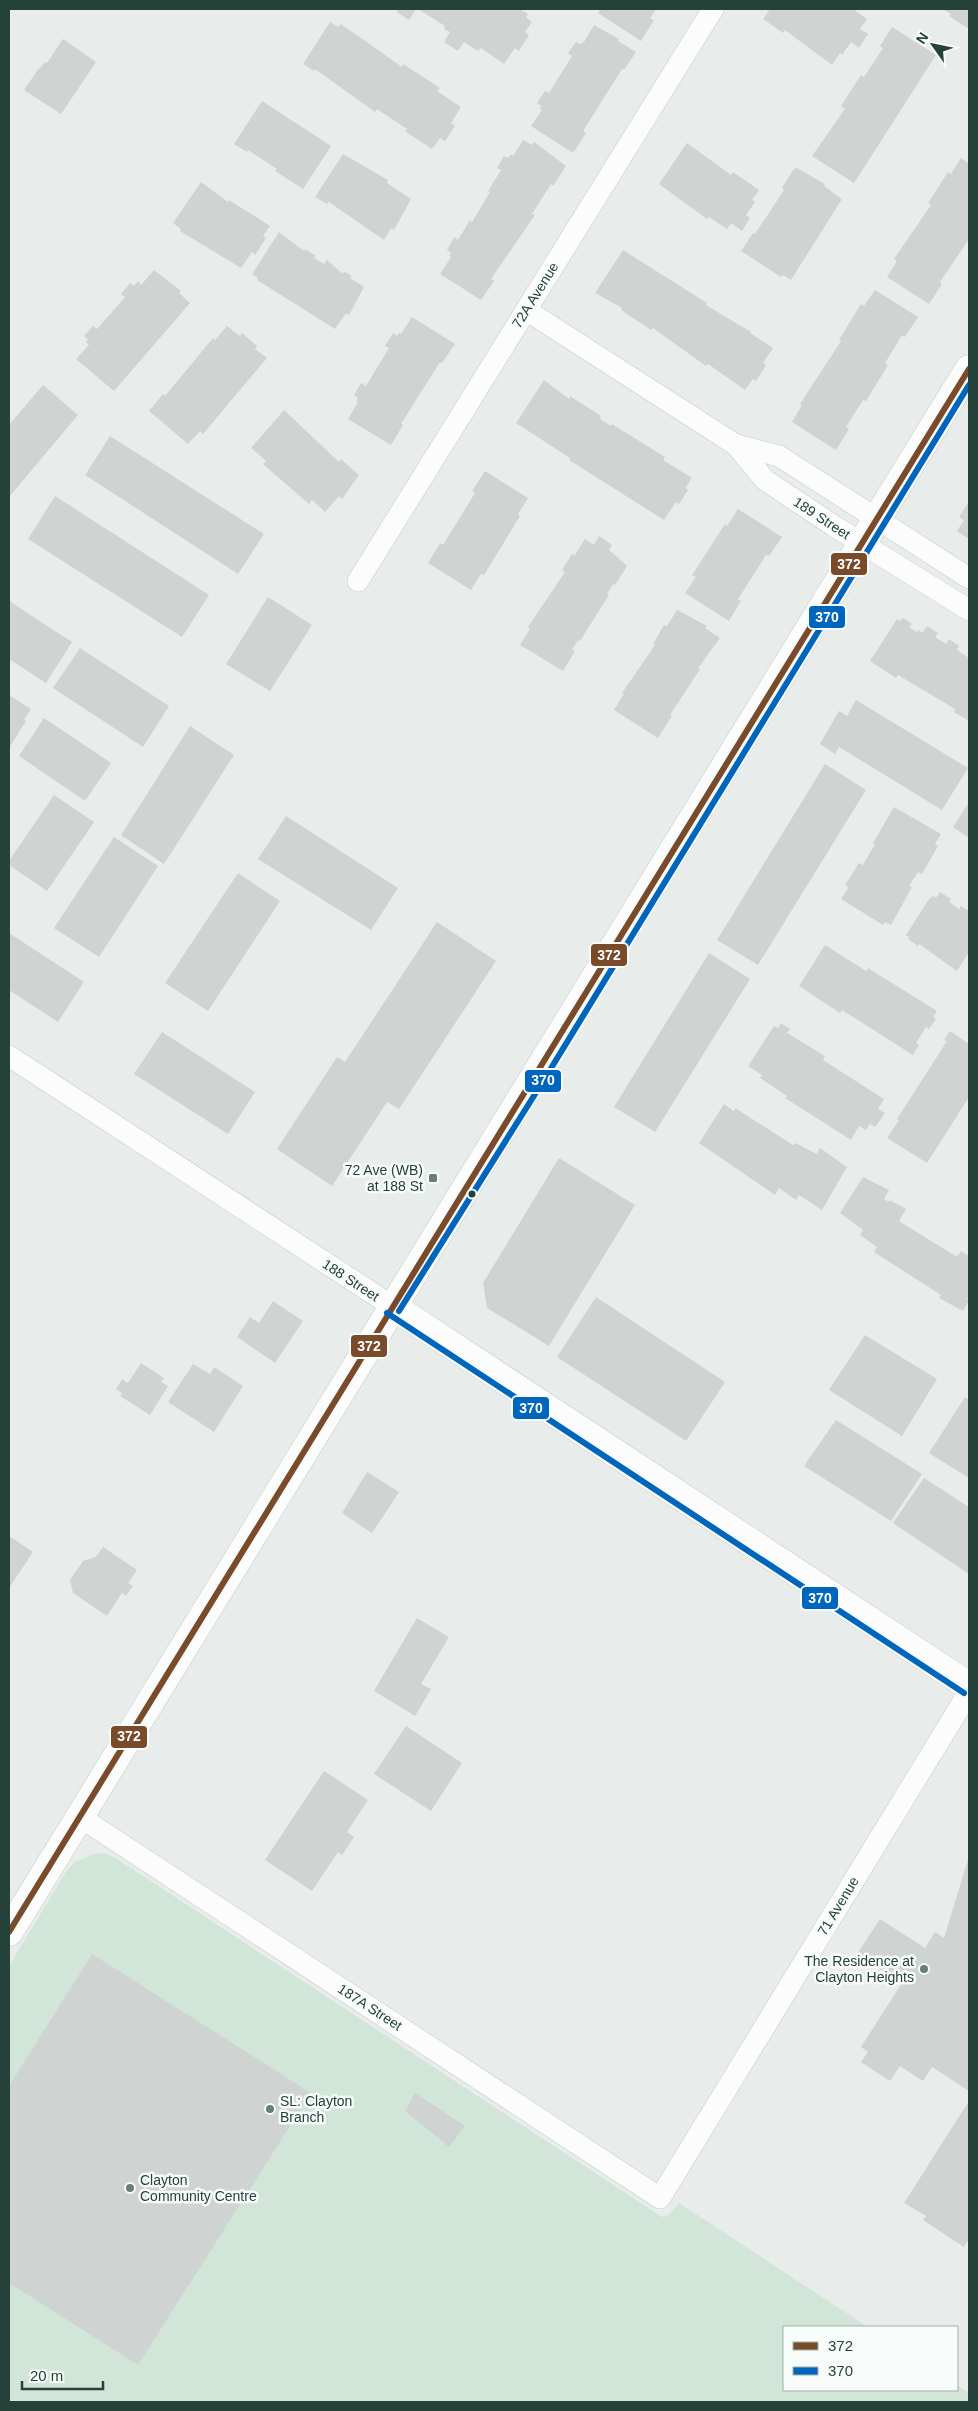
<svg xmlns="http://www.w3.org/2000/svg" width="978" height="2411" font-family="Arial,sans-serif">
	<rect width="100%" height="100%" fill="#e8edeb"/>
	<!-- green -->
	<polygon fill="#d1e6d8" points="96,1853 106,1854 117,1859 662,2217 669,2215 679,2203 868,2327 784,2327 784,2390 957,2390 957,2385 969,2393 969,2402 9,2402 9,1966 67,1870 75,1862"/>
	<!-- building -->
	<g fill="#cfd4d2">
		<polygon points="398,9 416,9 409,20 397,12"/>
		<polygon points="418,9 519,9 528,14 526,17 532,22 525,32 529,35 519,51 515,48 504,64 481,48 478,51 464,42 458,51 444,42 450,32 444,29 445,26"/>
		<polygon points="601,9 656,9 650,18 654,20 641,41 598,13"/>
		<polygon points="770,9 853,9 867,19 860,29 868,34 859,48 851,42 842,55 840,53 832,65 785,30 783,33 763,19"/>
		<polygon points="942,9 969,9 969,29 949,16 951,14"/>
		<polygon points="330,22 338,27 341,24 402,67 403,64 440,88 437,91 461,107 451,123 455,126 445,141 440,138 432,149 405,131 407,129 377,109 375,112 315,69 314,71 303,64"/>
		<polygon points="594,25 619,39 618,41 636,52 624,70 622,69 583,131 586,133 573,153 531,126 542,110 540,109 541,106 537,103 545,91 549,93 572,56 568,53 576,42 580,44 584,42"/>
		<polygon points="892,27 936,55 854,183 812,156 845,109 841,106 861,75 864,77 883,48 880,46"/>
		<polygon points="63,39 96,62 61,114 24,90 39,68 40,68 45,62 47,63"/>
		<polygon points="262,101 331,146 303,189 275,171 277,169 248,150 247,152 234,144"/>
		<polygon points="523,140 532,145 534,142 566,166 553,186 551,184 532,214 535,215 491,279 494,281 481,300 440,274 451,257 449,256 451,253 447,250 454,237 458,240 470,220 472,222 490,192 488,191 501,170 497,168 504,156 508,158 511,154 513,156"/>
		<polygon points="687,143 731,175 733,172 759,190 752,200 755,202 746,215 750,218 742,231 731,223 727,229 709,217 707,219 659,184"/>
		<polygon points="343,154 388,180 387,183 411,199 394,230 391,228 384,240 329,202 327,204 315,197"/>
		<polygon points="961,158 969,164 969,239 940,282 942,284 929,304 887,277 897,261 894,259 931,205 928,203 948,172 951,174"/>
		<polygon points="795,167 825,184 824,186 842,199 791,280 783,275 781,277 741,251 753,233 755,234 784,190 782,188"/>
		<polygon points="201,182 228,202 229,200 270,226 263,236 266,238 255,255 252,252 241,268 180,231 181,229 173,223"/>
		<polygon points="279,232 304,251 305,249 316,256 314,258 324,264 327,260 343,274 344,271 352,276 350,278 364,287 349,315 346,313 335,329 257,280 258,278 252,274"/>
		<polygon points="623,250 707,303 706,305 751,332 750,333 773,348 763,363 766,365 756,381 753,379 745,390 708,364 706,366 653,328 651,330 621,310 622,308 595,293"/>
		<polygon points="154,270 181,291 179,293 190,303 114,391 76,359 89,345 86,342 88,340 84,336 93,326 97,329 125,297 121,294 130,283 134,286 138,281 141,285"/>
		<polygon points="875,290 918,317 905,337 902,335 885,363 888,365 866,401 863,400 846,427 849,429 836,450 792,422 802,405 800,404 841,341 839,340 861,304 864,306"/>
		<polygon points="412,317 455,344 442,363 440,362 401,424 403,425 391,445 348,419 358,402 356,401 358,398 354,395 361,383 366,386 389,348 385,346 393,333 397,336 399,333 401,334"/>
		<polygon points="227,326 240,336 242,333 257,346 255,349 267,358 203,434 200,431 188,444 149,411 163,394 165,396 213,338 215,340"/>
		<polygon points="544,380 569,399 570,396 601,416 600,419 611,426 612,424 665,457 663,460 692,478 685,488 688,490 679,504 676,502 664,520 569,460 570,458 516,423"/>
		<polygon points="43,385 78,415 9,497 9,425"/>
		<polygon points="284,410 339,462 341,459 359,475 342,499 339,496 325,512 312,500 309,504 263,464 266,461 251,448"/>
		<polygon points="110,436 264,534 238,574 85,475"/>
		<polygon points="485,471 528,498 518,514 520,516 484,575 481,574 471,590 428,563 440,543 443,545 475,493 472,491"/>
		<polygon points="55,496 209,595 182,637 28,539"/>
		<polygon points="968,503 969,503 969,539 957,531 964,520 959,517"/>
		<polygon points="738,509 782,537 769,556 766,555 738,599 741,601 729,621 685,593 696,577 692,575 725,524 727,526"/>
		<polygon points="599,536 612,545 609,550 627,566 615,585 613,584 607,594 609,595 580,641 578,640 572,650 575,651 563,671 520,645 530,629 528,627 565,572 562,570 572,554 575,555 585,539 594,545"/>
		<polygon points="268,597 312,625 270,691 226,664"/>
		<polygon points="9,601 72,642 46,683 9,659"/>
		<polygon points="677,610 707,626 705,628 720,638 698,668 700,669 670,715 672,716 658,738 614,710 624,694 622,693 655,645 653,644 664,625 667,626"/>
		<polygon points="903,618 912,624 909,627 917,632 919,630 922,633 927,626 938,633 935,637 946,644 949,639 959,646 957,650 969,658 969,721 954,712 955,709 898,675 896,678 870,661 897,619 900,621"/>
		<polygon points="80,648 169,706 143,747 53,688"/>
		<polygon points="9,695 31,709 24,720 26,721 9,748"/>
		<polygon points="856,700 968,768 942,810 839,747 835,754 820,744 839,711 847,716"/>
		<polygon points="44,718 111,763 85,801 19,756"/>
		<polygon points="190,726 234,755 164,864 121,835"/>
		<polygon points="825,764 866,790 758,965 717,940"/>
		<polygon points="54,795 94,822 47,891 9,865 9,861"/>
		<polygon points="969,802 969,838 953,827"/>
		<polygon points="894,807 941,834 935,844 938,846 922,874 918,872 909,886 912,887 891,925 885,922 883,925 841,899 849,887 845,885 859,863 863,865 875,844 873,843"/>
		<polygon points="286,816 398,888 371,930 258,859"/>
		<polygon points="114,837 158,866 99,957 54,928"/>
		<polygon points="238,873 280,901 208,1011 165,983"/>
		<polygon points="940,892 951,899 949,902 959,909 961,906 969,911 969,952 957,971 919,944 918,946 908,939 909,937 906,935 929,899 933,896 936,898"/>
		<polygon points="437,922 496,961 399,1109 387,1102 332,1186 277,1149 337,1057 345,1062"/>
		<polygon points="9,933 84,982 58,1022 9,990"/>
		<polygon points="825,945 866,971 868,968 937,1011 933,1017 936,1019 929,1029 926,1027 916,1043 919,1045 913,1055 842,1010 840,1013 799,986"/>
		<polygon points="709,953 750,979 655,1132 614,1107"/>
		<polygon points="781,1023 790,1029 787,1033 825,1056 823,1060 884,1099 878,1109 885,1113 875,1127 870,1124 866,1130 859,1126 851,1140 785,1098 787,1096 760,1078 762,1075 748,1066 774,1026 778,1028"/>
		<polygon points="950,1031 969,1044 969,1097 927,1163 887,1138 899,1120 897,1119 947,1041 944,1040"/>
		<polygon points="162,1032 255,1092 228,1134 134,1074"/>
		<polygon points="724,1104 734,1111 735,1108 793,1145 795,1143 817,1154 820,1148 847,1167 822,1210 799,1195 796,1200 779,1188 775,1195 699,1143"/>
		<polygon points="559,1158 635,1205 549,1346 487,1308 483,1283"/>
		<polygon points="863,1177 889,1190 884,1199 889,1202 890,1200 906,1209 899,1221 957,1257 961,1251 969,1256 969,1296 967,1299 969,1301 963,1311 939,1298 941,1295 874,1252 877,1247 860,1235 863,1230 840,1213"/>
		<polygon points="596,1297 725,1382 686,1441 557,1357"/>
		<polygon points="273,1301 303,1321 275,1363 237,1337 250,1317 259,1323"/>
		<polygon points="865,1335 937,1379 902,1436 829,1390"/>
		<polygon points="141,1363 164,1378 161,1382 168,1386 150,1415 120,1396 122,1393 116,1389 122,1379 128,1383"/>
		<polygon points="193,1364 210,1374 214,1367 243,1386 214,1432 168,1402"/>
		<polygon points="965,1397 969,1400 969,1478 929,1453"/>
		<polygon points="836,1420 922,1474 891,1521 804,1466"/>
		<polygon points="367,1472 399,1492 372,1533 342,1513"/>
		<polygon points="924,1478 969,1507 969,1574 893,1523"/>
		<polygon points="9,1536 33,1552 9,1588"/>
		<polygon points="103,1547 137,1570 128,1583 133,1586 126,1596 122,1593 107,1616 73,1593 70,1580 83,1561 96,1557"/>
		<polygon points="417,1618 449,1637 421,1684 431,1689 415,1716 374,1691"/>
		<polygon points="406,1726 462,1763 431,1811 374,1774"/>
		<polygon points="324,1771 368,1800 347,1832 354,1837 342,1855 338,1852 312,1891 265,1860"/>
		<polygon points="969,1856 969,2091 932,2067 923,2081 900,2066 890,2081 861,2062 868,2052 861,2047 902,1983 857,1954 880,1919 925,1948 935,1932 944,1938"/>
		<polygon points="92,1954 311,2093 138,2365 9,2283 9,2086"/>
		<polygon points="415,2093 465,2126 449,2147 405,2111"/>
		<polygon points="969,2101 969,2239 964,2247 923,2220 926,2216 904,2203"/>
	</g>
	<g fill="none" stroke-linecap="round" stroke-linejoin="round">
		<defs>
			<g id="street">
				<polyline points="526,310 736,445 779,456 969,578"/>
				<polyline points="736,445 765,480 834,526 969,610"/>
				<polyline points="358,581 713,9"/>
				<polyline points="9,1056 392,1306"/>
				<polyline points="80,1817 660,2198 969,1692"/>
			</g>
			<g id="secondary">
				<polyline points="392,1306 969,1686"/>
				<polyline points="9,1932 969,369"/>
			</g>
		</defs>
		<!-- street casing -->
		<use href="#street" stroke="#c5cac8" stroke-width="22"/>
		<!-- secondary casing -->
		<use href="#secondary" stroke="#c3cbc8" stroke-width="29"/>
		<!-- street -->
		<use href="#street" stroke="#fcfcfc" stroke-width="21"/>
		<!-- secondary -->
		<use href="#secondary" stroke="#fcfcfc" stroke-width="28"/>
		<defs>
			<polyline id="bus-1" points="9,1932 969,369"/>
			<g id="bus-2">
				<polyline points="399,1311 542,1083 969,385"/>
				<polyline points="387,1313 964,1693"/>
			</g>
		</defs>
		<!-- bus-1 casing -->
		<use href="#bus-1" stroke="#f7fbf9" stroke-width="10"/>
		<!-- bus-2 casing -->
		<use href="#bus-2" stroke="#f7fbf9" stroke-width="10"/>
		<!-- bus-1 -->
		<use href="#bus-1" stroke="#7a4b2a" stroke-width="6"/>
		<!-- bus-2 -->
		<use href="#bus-2" stroke="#0065bd" stroke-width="6"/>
	</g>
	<!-- markers -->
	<g fill="#697e78" stroke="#f7fbf9" stroke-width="2">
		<rect x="428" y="1173" width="10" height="10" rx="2.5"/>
		<circle cx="924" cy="1969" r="5"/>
		<circle cx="270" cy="2109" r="5"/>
		<circle cx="130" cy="2188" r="5"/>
	</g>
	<circle fill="#24423a" stroke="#f7fbf9" stroke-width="2" cx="472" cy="1194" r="4.5"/>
	<g text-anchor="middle" stroke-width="5" stroke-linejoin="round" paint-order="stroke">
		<!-- street labels -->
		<g font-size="14" fill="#24423a" stroke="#f7fbf9">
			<text transform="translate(535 295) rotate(-58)" y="5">72A Avenue</text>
			<text transform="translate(822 518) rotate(33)" y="5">189 Street</text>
			<text transform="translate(351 1280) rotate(33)" y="5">188 Street</text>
			<text transform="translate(838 1906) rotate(-59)" y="5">71 Avenue</text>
			<text transform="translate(370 2007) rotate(33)" y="5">187A Street</text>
		</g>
		<!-- poi labels -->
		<g font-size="14" fill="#24423a" stroke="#f7fbf9" text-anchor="end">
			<text x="423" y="1175">72 Ave (WB)<tspan x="423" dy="16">at 188 St</tspan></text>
			<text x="914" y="1966">The Residence at<tspan x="914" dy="16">Clayton Heights</tspan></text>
			<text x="280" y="2106" text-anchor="start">SL: Clayton<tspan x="280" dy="16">Branch</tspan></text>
			<text x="140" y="2185" text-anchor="start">Clayton<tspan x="140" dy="16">Community Centre</tspan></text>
		</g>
	</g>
	<g stroke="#f7fbf9" stroke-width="2">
		<rect x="830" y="552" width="38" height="24" rx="5" fill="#7a4b2a"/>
		<rect x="808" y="605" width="38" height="24" rx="5" fill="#0065bd"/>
		<rect x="590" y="943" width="38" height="24" rx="5" fill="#7a4b2a"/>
		<rect x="524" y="1069" width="38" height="24" rx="5" fill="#0065bd"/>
		<rect x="350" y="1334" width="38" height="24" rx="5" fill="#7a4b2a"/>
		<rect x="512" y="1396" width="38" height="24" rx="5" fill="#0065bd"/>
		<rect x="801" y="1586" width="38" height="24" rx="5" fill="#0065bd"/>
		<rect x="110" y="1725" width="38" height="24" rx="5" fill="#7a4b2a"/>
	</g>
	<g font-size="14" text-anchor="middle" font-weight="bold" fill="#fff">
		<text x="849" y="569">372</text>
		<text x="827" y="622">370</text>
		<text x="609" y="960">372</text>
		<text x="543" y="1085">370</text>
		<text x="369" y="1351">372</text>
		<text x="531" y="1413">370</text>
		<text x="820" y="1603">370</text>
		<text x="129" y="1741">372</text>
	</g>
	<!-- border -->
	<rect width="978" height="2411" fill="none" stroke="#24423a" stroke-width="20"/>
	<!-- legend -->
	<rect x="783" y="2326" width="175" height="65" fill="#f7fbf9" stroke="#a3b1ad"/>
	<rect x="793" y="2342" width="25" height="8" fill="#7a4b2a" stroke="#a3b1ad"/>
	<text x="828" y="2351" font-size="15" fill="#24423a">372</text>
	<rect x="793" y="2367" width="25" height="8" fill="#0065bd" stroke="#a3b1ad"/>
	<text x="828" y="2376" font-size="15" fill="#24423a">370</text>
	<!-- north arrow -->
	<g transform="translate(933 45) rotate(303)" stroke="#f7fbf9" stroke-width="4" paint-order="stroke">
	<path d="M0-4L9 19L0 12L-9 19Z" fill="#24423a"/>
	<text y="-8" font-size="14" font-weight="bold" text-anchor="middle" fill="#24423a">N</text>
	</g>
	<!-- scale -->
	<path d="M22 2381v8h81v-8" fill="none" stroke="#24423a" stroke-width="2.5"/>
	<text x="30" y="2381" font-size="15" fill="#24423a" stroke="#f7fbf9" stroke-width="4" paint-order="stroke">20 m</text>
</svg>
